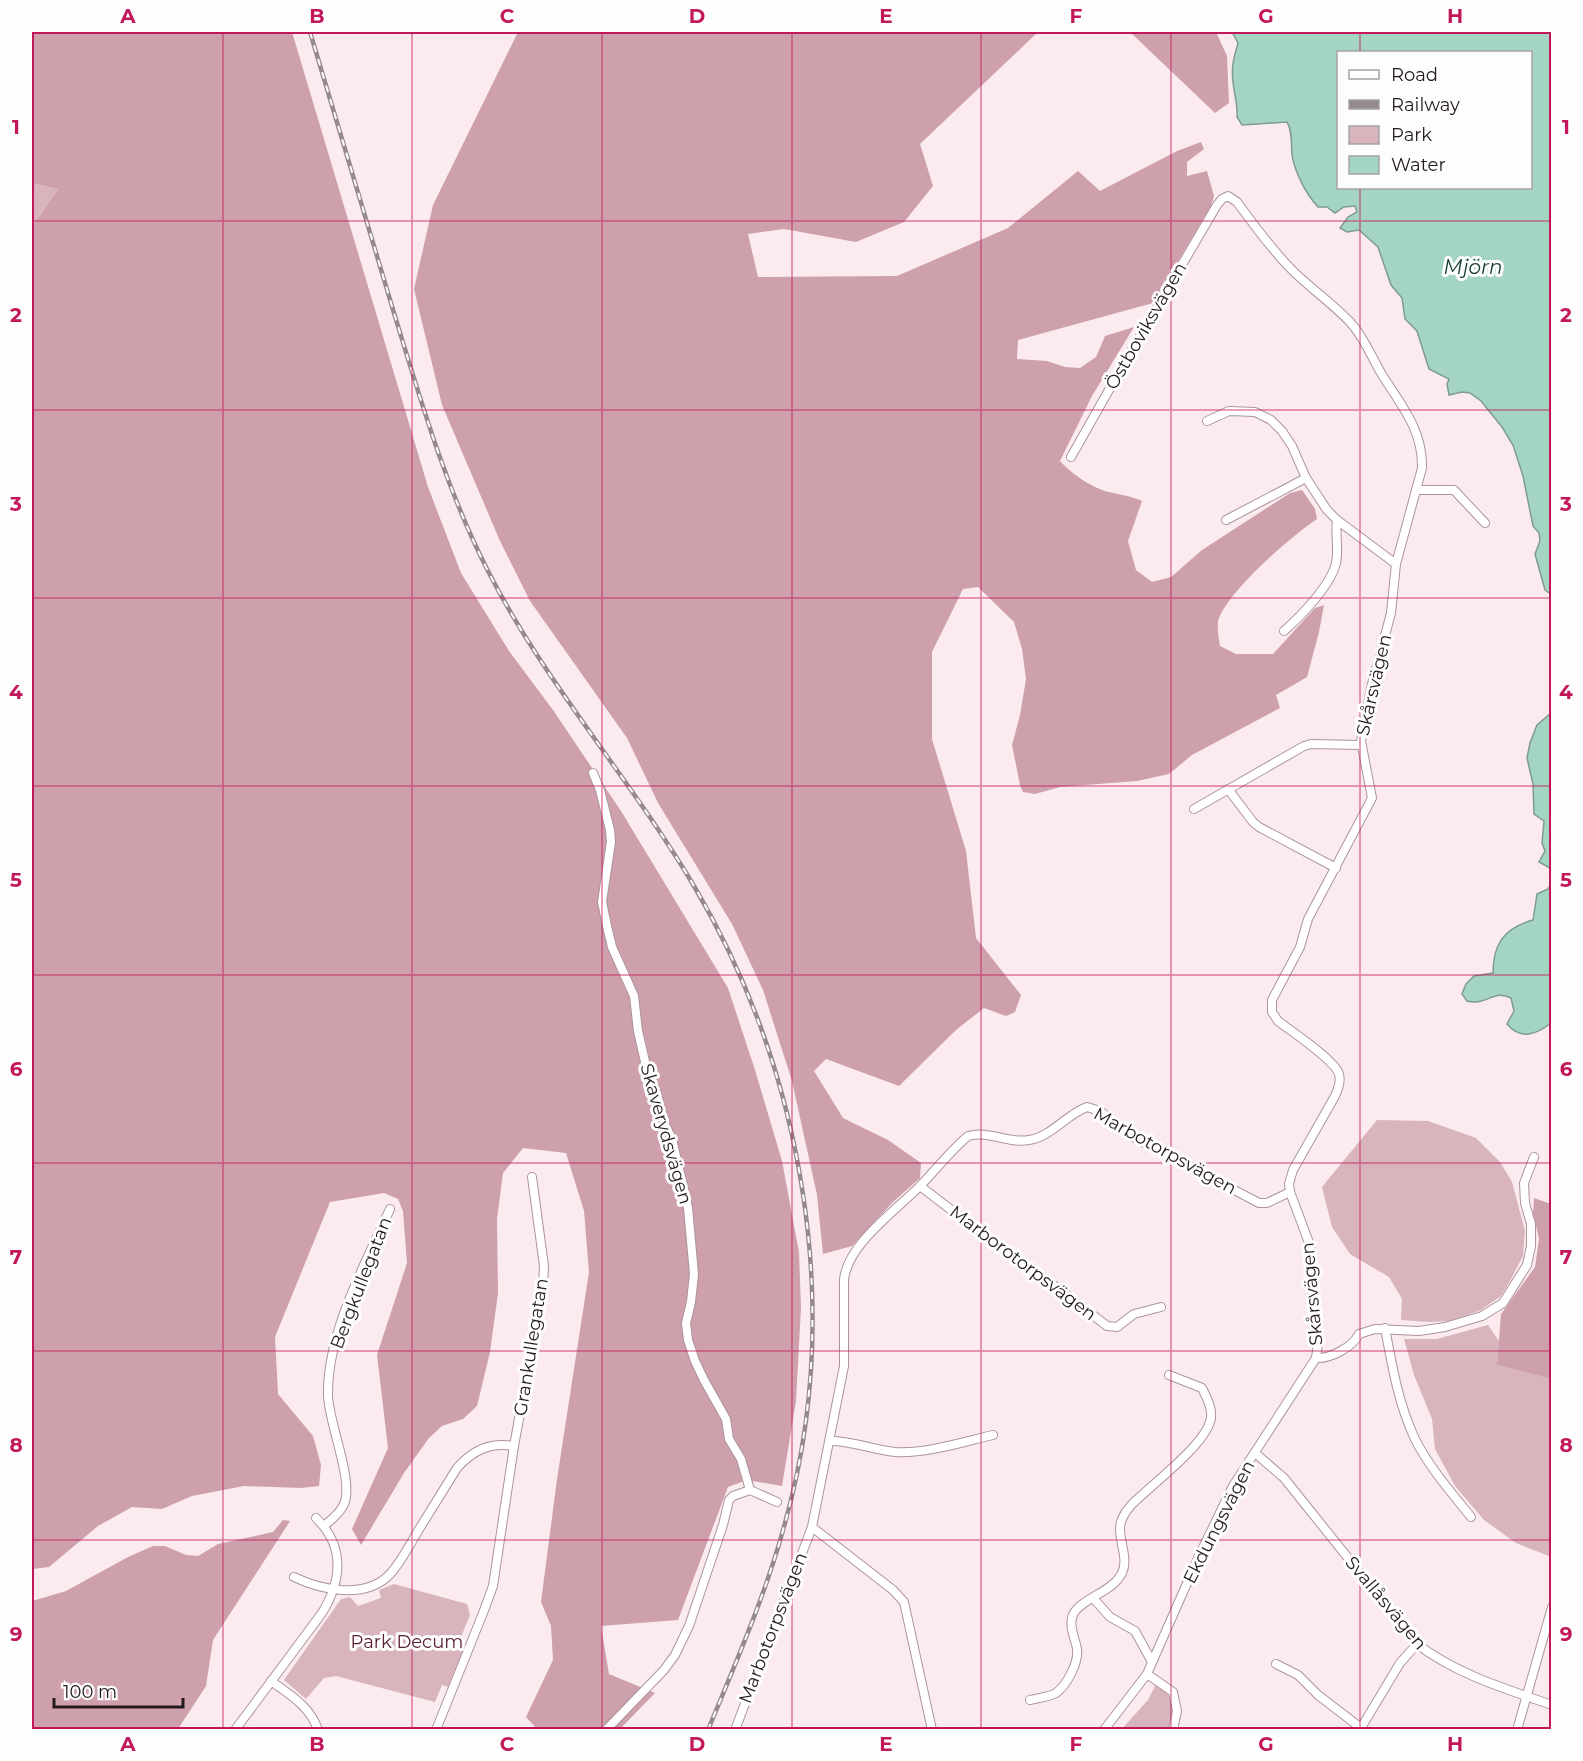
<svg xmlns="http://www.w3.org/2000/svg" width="1583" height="1761" font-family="Montserrat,sans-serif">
	<rect width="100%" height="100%" fill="#fbebef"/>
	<!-- green -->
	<g fill="#d8b4bd">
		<polygon points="32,183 58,189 32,227"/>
		<polygon points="1377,1120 1428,1121 1476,1138 1500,1162 1512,1182 1525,1231 1523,1256 1510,1281 1501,1296 1481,1310 1450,1321 1428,1322 1401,1320 1402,1299 1389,1277 1350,1254 1332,1227 1322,1187"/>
		<polygon points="1488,1325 1499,1341 1497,1365 1551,1379 1551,1557 1516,1543 1484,1520 1455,1486 1435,1449 1432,1419 1414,1375 1404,1339 1437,1339"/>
		<polygon points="394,1584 467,1604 470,1615 457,1647 464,1650 448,1687 442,1685 435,1702 336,1676 324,1678 306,1699 284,1680 341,1599 350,1597 358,1606 381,1598 379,1590"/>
		<path d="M1155,1686C1175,1691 1173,1713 1170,1729L1121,1730L1148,1700Z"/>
	</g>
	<!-- forest -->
	<g fill="#cda0ac">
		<polygon points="32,32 292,32 428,487 461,573 509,651 553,710 621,811 728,988 755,1070 782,1161 799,1252 801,1308 796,1401 782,1486 747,1480 728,1487 678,1620 601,1626 609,1674 655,1693 620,1729 537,1729 526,1717 553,1660 551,1626 541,1602 557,1479 589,1272 584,1211 566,1153 523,1148 503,1173 497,1219 498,1293 490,1352 477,1406 463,1419 442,1426 429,1438 404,1473 361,1545 352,1529 388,1448 377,1355 407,1263 403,1211 398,1199 384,1193 330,1202 275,1337 278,1394 313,1436 321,1465 319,1486 301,1488 244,1486 192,1496 162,1509 132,1507 98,1526 49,1567 32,1569 32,227 58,189 32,183"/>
		<path d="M518,32H1038L920,144L933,186L904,222L856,242L784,229L748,234L758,277L897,276L1008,228L1078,171L1100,191L1177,151L1201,142L1204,149L1187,162V176L1207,171L1214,196L1211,206L1153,303L1018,340L1017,359L1047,361L1065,367L1080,368L1096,357L1105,336L1134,327L1092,396L1060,461C1072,474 1092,488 1109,492C1121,495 1131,496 1142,501L1128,541L1136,570L1152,582L1171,577L1202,550L1290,493L1302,490L1315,509L1317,519C1290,537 1231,589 1219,618C1216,625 1219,638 1220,646L1236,654H1273L1315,608L1324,605L1319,632L1307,677L1276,695L1280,708L1192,755L1169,774L1137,781L1060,787L1035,794L1023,792L1020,785L1012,745L1020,715L1026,679L1022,649L1014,622L978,587L963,589L932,652V739L966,851L976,938L1021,995L1015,1012L1006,1016L984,1008L956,1030L899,1086L826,1059L814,1071L843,1118L888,1140L921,1163L920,1178L893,1202L852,1246L823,1254L817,1195L792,1081L763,990L732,924L658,803L627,738L530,601L500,541L442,405L414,289L433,205Z"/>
		<polygon points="1130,32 1216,32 1227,56 1229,103 1215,113"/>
		<polygon points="1534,1198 1551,1204 1551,1379 1497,1365 1501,1314 1535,1267 1539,1239 1533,1213"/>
		<polygon points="283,1520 290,1521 213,1640 206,1686 178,1729 32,1729 32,1601 66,1591 128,1557 153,1546 165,1546 186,1555 198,1556 218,1544 273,1532"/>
	</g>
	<!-- water -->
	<g fill="#a4d4c2" stroke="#7e9c90" stroke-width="1.5" fill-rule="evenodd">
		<path d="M1232,32H1551V594L1545,590L1535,554L1540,541L1539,533L1533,526L1523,476L1513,445L1502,427L1481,401L1470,393L1462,392L1449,395L1447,384L1449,379L1429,369L1417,331L1405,319L1402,298L1391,285L1378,247L1359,230L1347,232L1340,228L1348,217L1357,212L1355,206L1344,207L1335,213L1327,207H1318C1306,194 1295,173 1292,155C1291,144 1293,133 1287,122L1242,125L1237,117C1238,104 1234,94 1233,82C1231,67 1234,57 1238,43ZM1338,52H1530V188H1338Z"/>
		<polygon points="1551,692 1551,874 1550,868 1539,862 1545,851 1542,843 1544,821 1534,814 1533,784 1527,758 1530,743 1537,725 1551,713"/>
		<path d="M1551,884V1023C1537,1034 1521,1041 1507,1024L1514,1011L1511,998C1492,989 1488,1006 1467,1001L1462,994L1466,984L1474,976L1493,973C1493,944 1504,928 1533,920L1537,894L1548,889Z"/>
	</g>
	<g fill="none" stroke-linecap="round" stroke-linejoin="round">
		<defs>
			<g id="street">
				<polyline points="1207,421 1229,411 1255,412 1271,420 1282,431 1292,446 1306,478 1327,510 1337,520 1396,564"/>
				<path d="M1071,457L1122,367L1217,205L1222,199L1228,196L1237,202C1254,225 1271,249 1292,270C1310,288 1332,303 1350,322C1364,337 1371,356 1381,373C1400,404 1423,429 1422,468L1396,564L1391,613L1371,688L1361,741L1372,798L1308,919L1300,947L1272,1000V1012L1278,1021C1291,1031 1335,1060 1339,1074C1341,1082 1338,1089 1335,1096L1293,1170L1289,1184L1290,1192L1311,1248L1313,1307L1318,1343L1316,1358L1233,1486L1199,1556L1147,1674L1104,1730"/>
				<polyline points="1416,490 1454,490 1485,523"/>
				<polyline points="1226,520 1306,478"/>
				<path d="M1284,631C1301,616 1331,585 1336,563C1339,550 1335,535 1337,520"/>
				<polyline points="593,773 600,790 610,830 611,842 602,902 607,926 612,947 634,996 638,1031 646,1066 657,1094 665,1125 672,1139 688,1208 694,1274 691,1302 686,1323 688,1340 695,1361 704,1380 726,1419 729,1439 741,1459 750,1490"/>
				<polyline points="1228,789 1253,822 1259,827 1336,868"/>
				<polyline points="1194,809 1304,746 1311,744 1361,745"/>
				<polyline points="920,1186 1005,1251 1062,1291 1107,1326 1117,1327 1134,1314 1161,1307"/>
				<path d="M1385,1328C1392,1365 1398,1402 1414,1437C1428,1466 1451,1492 1471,1517"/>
				<path d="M1316,1358C1330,1359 1353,1347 1359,1334L1375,1329L1419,1331L1445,1327L1482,1316L1503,1303L1527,1265L1531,1246V1224L1525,1203L1524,1183L1534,1157"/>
				<path d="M830,1441C855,1441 872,1450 895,1452C925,1454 963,1442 993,1435"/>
				<path d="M1255,1453L1284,1478L1417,1644C1456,1674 1506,1689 1552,1705"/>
				<path d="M324,1526C331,1520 339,1514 343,1506C356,1485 328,1422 328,1395C327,1333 365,1264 390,1209"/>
				<path d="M294,1577C321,1590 366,1600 390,1574C401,1562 409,1546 418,1531C431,1510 444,1489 457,1468C473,1450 490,1442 514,1446"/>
				<polyline points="1093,1598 1110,1617 1135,1631 1152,1662"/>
				<polyline points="1276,1664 1298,1675 1318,1695 1361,1728 1400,1663 1417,1644"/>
				<polyline points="1147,1674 1173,1692 1177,1711 1173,1730"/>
				<path d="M271,1681C290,1695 310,1706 318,1730"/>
				<path d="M1030,1700C1038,1698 1049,1697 1056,1693C1067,1685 1079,1662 1077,1649C1075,1637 1066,1622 1076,1610C1088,1596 1113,1591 1122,1573C1130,1556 1115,1536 1122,1519C1126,1509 1134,1502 1142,1495C1160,1478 1202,1446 1210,1422C1214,1411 1207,1398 1202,1388L1169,1375"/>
				<path d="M235,1730L322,1613C342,1580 345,1546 316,1518"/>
				<polyline points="436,1730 483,1613 493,1586 514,1446 543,1288 544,1266 532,1177"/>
				<polyline points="606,1730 664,1670 675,1655 689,1626 723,1525 729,1500 733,1496 750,1490 777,1502"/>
				<polyline points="735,1730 812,1527"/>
				<path d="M932,1730L904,1602L893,1590L812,1527L844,1366V1280C847,1245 895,1211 919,1187C936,1170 950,1151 968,1136C989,1130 1008,1144 1029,1140C1051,1137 1067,1114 1087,1107L1100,1111L1133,1137L1259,1203H1267L1290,1192"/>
				<polyline points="1517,1730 1552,1607"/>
			</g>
		</defs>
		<!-- street casing -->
		<use href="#street" stroke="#ad949a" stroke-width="10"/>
		<!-- street -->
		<use href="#street" stroke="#fff" stroke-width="8"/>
		<defs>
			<path id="rail" d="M310,32C338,125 366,219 394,313C421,401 446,489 488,571C545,683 630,778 694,886C805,1074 844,1312 785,1523C766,1594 736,1662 708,1730"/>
		</defs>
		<!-- rail casing -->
		<use href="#rail" stroke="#96898c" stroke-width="4.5"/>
		<!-- rail -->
		<use href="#rail" stroke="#fdfdfd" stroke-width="2" stroke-dasharray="7" stroke-linecap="butt"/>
	</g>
	<!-- grid -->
	<path fill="none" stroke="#c2185b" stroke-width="1.5" stroke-opacity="0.55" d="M223,32V1730M412,32V1730M602,32V1730M792,32V1730M981,32V1730M1171,32V1730M1360,32V52M1360,188V1730M32,221H1552M32,410H1552M32,598H1552M32,786H1552M32,975H1552M32,1163H1552M32,1351H1552M32,1540H1552"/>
	<g text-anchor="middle" stroke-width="6" stroke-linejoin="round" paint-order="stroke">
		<!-- street labels -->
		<g font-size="18" fill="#241a1d" stroke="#fdfdfd">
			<text transform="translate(1146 326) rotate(-60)" y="6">Östboviksvägen</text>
			<text transform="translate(1374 685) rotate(-77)" y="6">Skårsvägen</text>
			<text transform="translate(666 1134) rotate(74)" y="6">Skaverydsvägen</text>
			<text transform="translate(1165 1151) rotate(29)" y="6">Marbotorpsvägen</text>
			<text transform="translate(1023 1263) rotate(37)" y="6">Marborotorpsvägen</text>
			<text transform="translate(361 1283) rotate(-69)" y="6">Bergkullegatan</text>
			<text transform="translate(1312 1294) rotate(-95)" y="6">Skårsvägen</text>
			<text transform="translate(531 1347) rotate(-81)" y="6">Grankullegatan</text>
			<text transform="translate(1219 1522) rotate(-63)" y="6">Ekdungsvägen</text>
			<text transform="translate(1386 1603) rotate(50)" y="6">Svallåsvägen</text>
			<text transform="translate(773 1628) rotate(-69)" y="6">Marbotorpsvägen</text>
		</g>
		<!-- park labels -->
		<g font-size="18" fill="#5a2135" stroke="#fdfdfd">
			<text x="407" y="1648">Park Decum</text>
		</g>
		<!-- water labels -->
		<g font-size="20" font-style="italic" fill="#163f32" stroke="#fdfdfd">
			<text x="1473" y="274">Mjörn</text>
		</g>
	</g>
	<!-- border -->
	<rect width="1583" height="1761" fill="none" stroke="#fdfdfd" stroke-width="66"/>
	<!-- legend -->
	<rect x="1337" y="51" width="195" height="138" fill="#fdfdfd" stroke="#a6a2a3" stroke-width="1.5"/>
	<rect x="1349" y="70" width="30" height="9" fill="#ffffff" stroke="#a6a2a3" stroke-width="1.5"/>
	<text x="1391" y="81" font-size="18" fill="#241a1d">Road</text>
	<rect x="1349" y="100" width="30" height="9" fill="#96898c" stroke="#a6a2a3" stroke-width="1.5"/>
	<text x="1391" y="111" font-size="18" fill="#241a1d">Railway</text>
	<rect x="1349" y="126" width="30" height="18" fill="#d8b4bd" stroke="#a6a2a3" stroke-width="1.5"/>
	<text x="1391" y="141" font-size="18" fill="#241a1d">Park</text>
	<rect x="1349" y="156" width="30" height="18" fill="#a4d4c2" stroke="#a6a2a3" stroke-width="1.5"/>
	<text x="1391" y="171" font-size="18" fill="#241a1d">Water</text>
	<!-- scale -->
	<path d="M54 1698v9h129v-9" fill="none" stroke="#241a1d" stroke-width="3"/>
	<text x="63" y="1698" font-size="18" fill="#241a1d" stroke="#fdfdfd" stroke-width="4.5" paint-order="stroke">100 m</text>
	<rect x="33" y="33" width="1517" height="1695" fill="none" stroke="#c2185b" stroke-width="2"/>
	<g font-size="20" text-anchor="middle" font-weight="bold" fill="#c2185b">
		<text x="128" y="23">A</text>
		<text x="317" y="23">B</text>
		<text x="507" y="23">C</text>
		<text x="697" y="23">D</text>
		<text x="886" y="23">E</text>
		<text x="1076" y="23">F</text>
		<text x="1266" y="23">G</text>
		<text x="1455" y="23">H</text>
		<text x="16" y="134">1</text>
		<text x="1566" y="134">1</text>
		<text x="16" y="322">2</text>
		<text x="1566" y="322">2</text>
		<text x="16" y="511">3</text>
		<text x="1566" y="511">3</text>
		<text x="16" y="699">4</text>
		<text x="1566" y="699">4</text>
		<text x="16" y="887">5</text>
		<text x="1566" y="887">5</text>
		<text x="16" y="1076">6</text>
		<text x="1566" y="1076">6</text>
		<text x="16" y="1264">7</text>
		<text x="1566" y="1264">7</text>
		<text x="16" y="1452">8</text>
		<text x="1566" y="1452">8</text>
		<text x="16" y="1641">9</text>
		<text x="1566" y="1641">9</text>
		<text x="128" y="1751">A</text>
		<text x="317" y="1751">B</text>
		<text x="507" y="1751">C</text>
		<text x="697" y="1751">D</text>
		<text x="886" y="1751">E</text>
		<text x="1076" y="1751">F</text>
		<text x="1266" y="1751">G</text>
		<text x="1455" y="1751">H</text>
	</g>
</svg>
